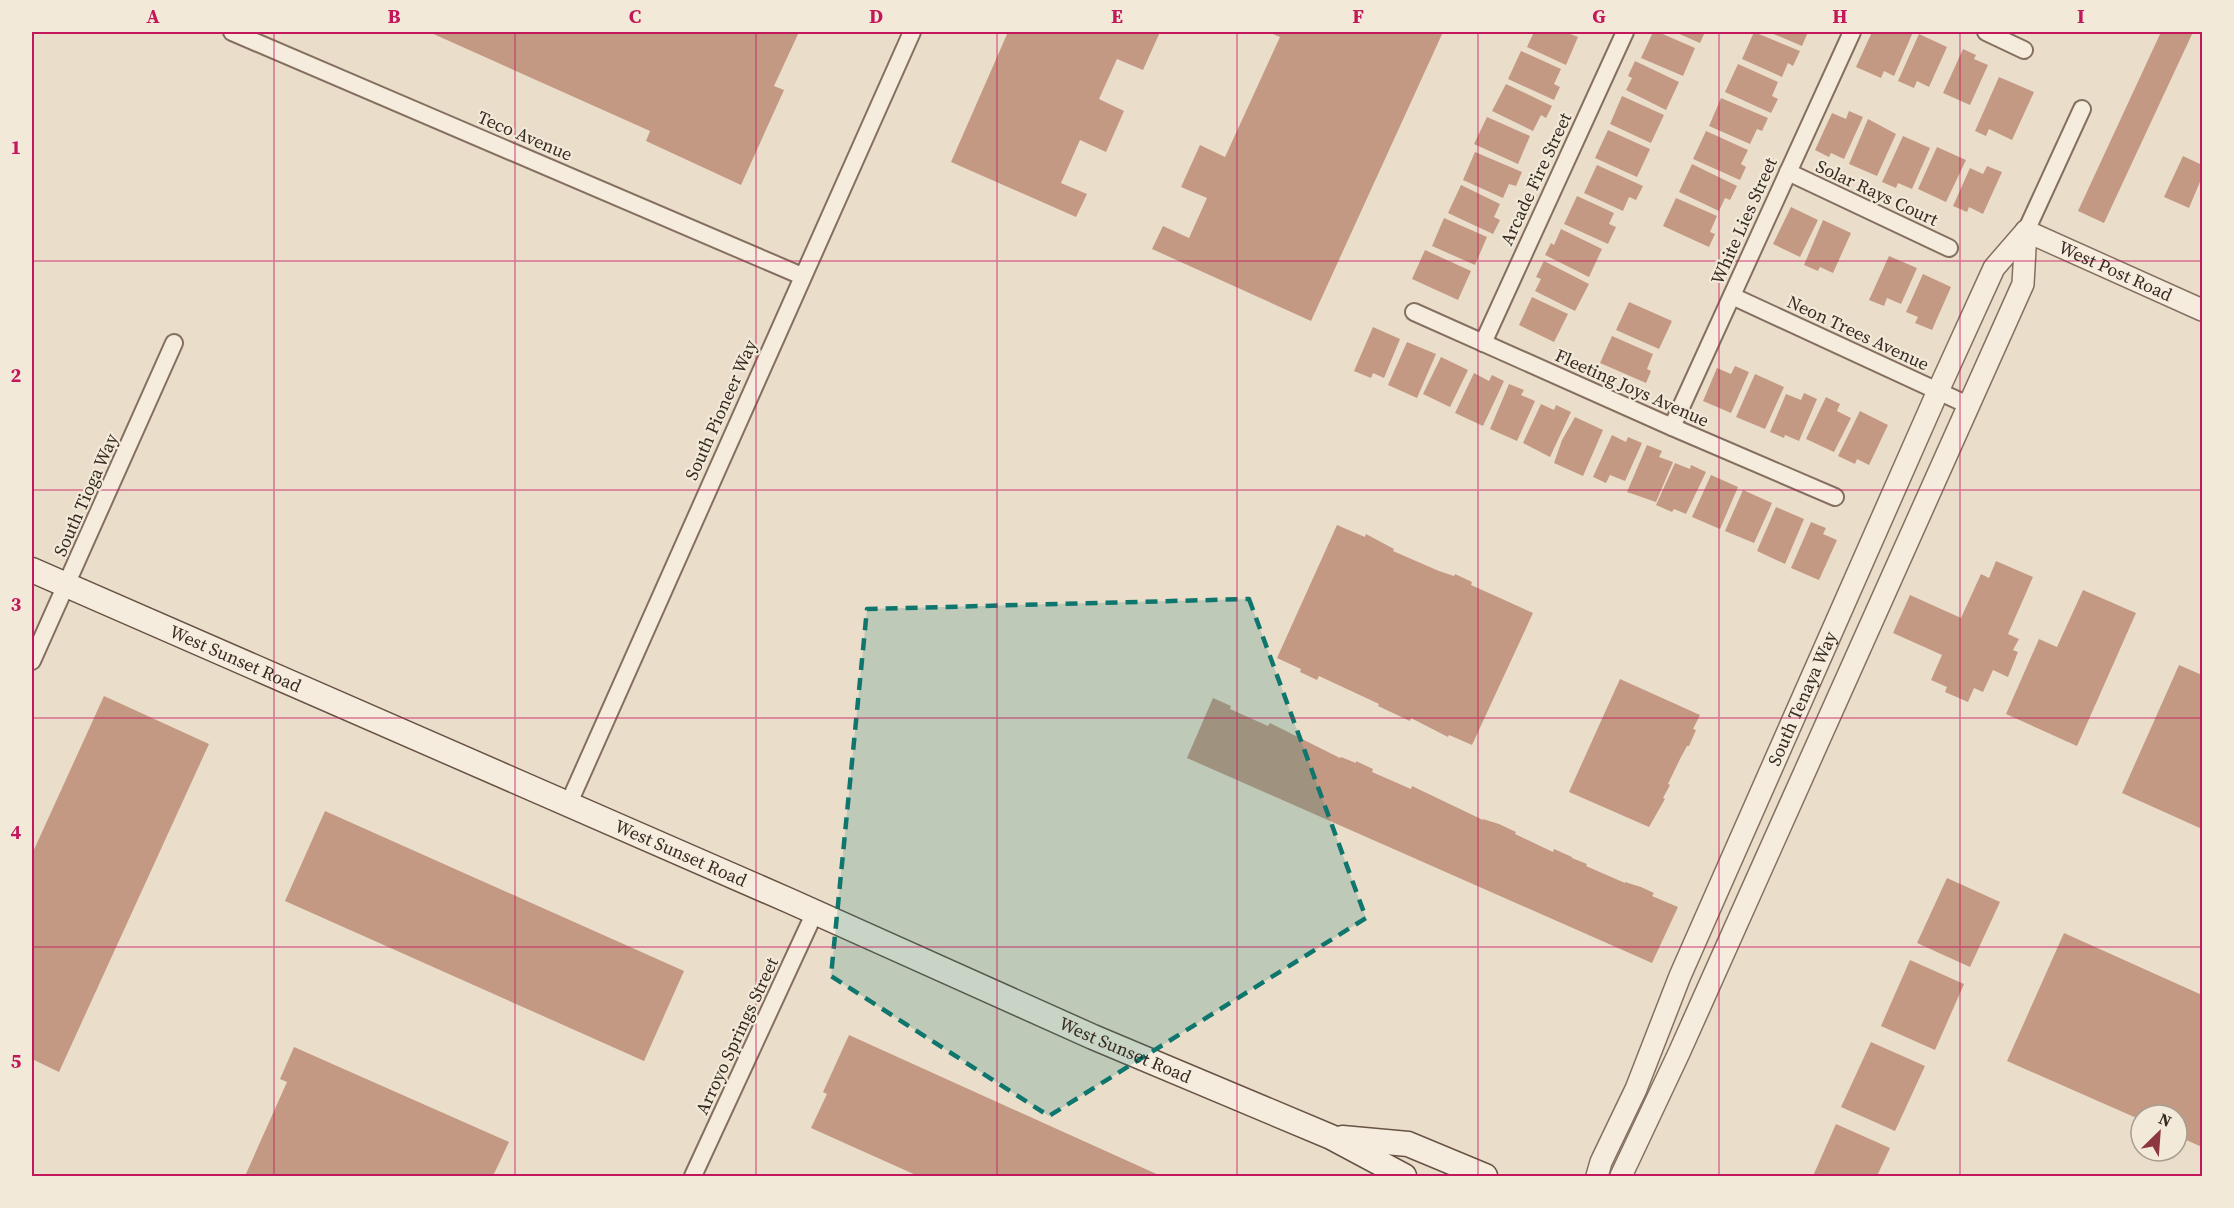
<svg xmlns="http://www.w3.org/2000/svg" width="2234" height="1208" font-family="'Source Serif 4',serif">
	<rect width="100%" height="100%" fill="#eadeca"/>
	<!-- building -->
	<g fill="#c49984">
		<polygon points="429,32 799,32 774,86 784,90 741,185 646,141 650,131"/>
		<polygon points="1008,32 1160,32 1143,70 1117,59 1099,99 1124,111 1106,152 1080,140 1061,183 1087,194 1076,217 951,162"/>
		<polygon points="1268,32 1443,32 1311,321 1152,249 1163,226 1189,238 1207,198 1181,187 1200,145 1225,157 1280,37"/>
		<polygon points="1534,32 1565,32 1578,37 1566,65 1527,47"/>
		<polygon points="1653,32 1658,32 1695,48 1683,76 1641,58"/>
		<polygon points="1675,32 1705,32 1700,43"/>
		<polygon points="1754,32 1800,51 1793,66 1788,63 1782,77 1742,59"/>
		<polygon points="1769,32 1808,32 1802,46"/>
		<polygon points="1872,32 1913,32 1894,76 1884,71 1881,78 1856,67"/>
		<polygon points="2161,32 2193,32 2104,223 2078,211"/>
		<polygon points="1919,34 1947,47 1929,87 1917,81 1914,88 1898,81"/>
		<polygon points="1963,49 1976,55 1974,59 1988,65 1970,105 1943,93"/>
		<polygon points="1521,51 1561,69 1554,84 1560,87 1554,100 1508,79"/>
		<polygon points="1635,61 1679,82 1666,110 1626,90 1632,78 1628,76"/>
		<polygon points="1738,64 1778,82 1772,96 1778,99 1771,113 1725,92"/>
		<polygon points="1999,77 2034,92 2012,140 1989,129 1986,136 1975,131"/>
		<polygon points="1506,84 1552,106 1546,118 1541,115 1533,131 1492,111"/>
		<polygon points="1622,96 1664,115 1651,143 1610,124"/>
		<polygon points="1721,98 1768,118 1762,131 1757,129 1750,144 1709,126"/>
		<polygon points="1849,111 1863,117 1844,159 1831,153 1829,157 1815,150 1832,113 1846,119"/>
		<polygon points="1487,117 1530,136 1518,164 1474,144"/>
		<polygon points="1868,119 1896,134 1877,176 1849,164"/>
		<polygon points="1608,130 1650,149 1637,177 1595,158"/>
		<polygon points="1706,131 1748,150 1741,164 1746,167 1740,180 1693,159"/>
		<polygon points="1903,136 1930,148 1912,189 1898,183 1896,188 1882,182"/>
		<polygon points="1937,147 1966,160 1946,202 1918,189"/>
		<polygon points="1475,152 1522,172 1516,186 1509,184 1503,198 1463,180"/>
		<polygon points="2183,156 2202,165 2202,177 2189,208 2164,197"/>
		<polygon points="1692,164 1737,186 1730,200 1725,198 1719,211 1679,192"/>
		<polygon points="1597,165 1643,186 1636,200 1629,197 1623,211 1584,193"/>
		<polygon points="1987,166 2002,172 1983,214 1969,207 1967,212 1953,206 1970,168 1983,174"/>
		<polygon points="1461,185 1500,204 1494,217 1500,220 1493,234 1448,213"/>
		<polygon points="1577,196 1614,213 1609,224 1616,227 1608,244 1564,224"/>
		<polygon points="1676,198 1717,216 1710,232 1715,234 1709,247 1663,226"/>
		<polygon points="1791,207 1818,220 1800,257 1773,244"/>
		<polygon points="1444,218 1487,237 1475,265 1432,246"/>
		<polygon points="1823,220 1851,233 1833,273 1820,267 1818,271 1804,265"/>
		<polygon points="1561,229 1602,249 1589,277 1545,255 1551,243 1554,245"/>
		<polygon points="1425,250 1471,271 1458,300 1412,279"/>
		<polygon points="1889,256 1917,268 1901,304 1887,298 1884,306 1869,300"/>
		<polygon points="1544,261 1589,284 1575,311 1535,291 1541,279 1536,277"/>
		<polygon points="1923,274 1951,287 1932,330 1915,323 1918,317 1906,312"/>
		<polygon points="1532,297 1568,314 1554,342 1519,325"/>
		<polygon points="1629,302 1672,321 1659,349 1616,330"/>
		<polygon points="1373,327 1400,339 1384,378 1373,373 1371,378 1354,371"/>
		<polygon points="1612,336 1653,354 1647,369 1651,371 1646,383 1600,363"/>
		<polygon points="1407,342 1436,354 1417,398 1388,385"/>
		<polygon points="1441,357 1468,370 1450,407 1423,394"/>
		<polygon points="1735,366 1749,372 1731,413 1703,401 1717,368 1731,374"/>
		<polygon points="1474,373 1489,381 1492,375 1504,381 1483,426 1455,413"/>
		<polygon points="1755,374 1784,387 1765,429 1736,417"/>
		<polygon points="1509,384 1524,390 1521,395 1535,401 1517,441 1490,429"/>
		<polygon points="1804,393 1817,399 1799,441 1785,435 1784,438 1770,432 1786,394 1801,400"/>
		<polygon points="1826,397 1840,404 1837,411 1851,418 1834,452 1806,439"/>
		<polygon points="1541,404 1554,410 1556,405 1571,412 1550,457 1523,443"/>
		<polygon points="1860,411 1888,425 1869,465 1857,459 1855,464 1838,456"/>
		<polygon points="1575,417 1603,430 1583,476 1554,463 1562,440"/>
		<polygon points="1612,435 1626,442 1628,437 1642,443 1625,481 1610,475 1606,483 1593,477"/>
		<polygon points="1647,445 1662,451 1659,457 1673,462 1656,502 1627,492"/>
		<polygon points="1675,463 1690,469 1691,465 1706,472 1686,514 1674,509 1672,512 1656,505"/>
		<polygon points="1711,475 1738,487 1720,529 1692,517"/>
		<polygon points="1743,490 1772,503 1754,543 1725,531"/>
		<polygon points="1776,507 1804,519 1785,564 1757,551"/>
		<polygon points="1811,522 1826,528 1823,534 1837,540 1819,580 1791,568"/>
		<polygon points="1337,525 1365,537 1366,534 1394,549 1393,551 1439,571 1454,576 1455,574 1472,582 1471,585 1533,613 1472,745 1449,735 1448,737 1411,718 1410,721 1378,706 1379,704 1319,676 1317,680 1300,672 1301,669 1277,658"/>
		<polygon points="1996,561 2033,577 2008,634 2019,639 2013,650 2018,652 2008,677 1993,670 1983,692 1974,688 1968,702 1945,692 1947,687 1931,680 1942,655 1893,633 1910,595 1961,618 1981,574 1989,578"/>
		<polygon points="2083,590 2136,613 2077,746 2006,714 2039,639 2057,647"/>
		<polygon points="2179,665 2202,675 2202,829 2122,793"/>
		<polygon points="1620,679 1700,715 1693,729 1696,730 1689,746 1687,746 1680,759 1668,784 1670,785 1663,798 1665,799 1649,827 1569,792"/>
		<polygon points="104,696 209,744 59,1072 32,1059 32,854"/>
		<polygon points="1213,698 1231,706 1230,709 1268,726 1270,723 1340,758 1341,757 1356,763 1356,761 1373,769 1372,772 1411,789 1412,786 1483,820 1483,819 1499,824 1516,832 1515,834 1553,852 1554,849 1572,857 1572,858 1587,864 1586,866 1625,883 1625,882 1641,887 1654,893 1652,896 1678,907 1652,963 1187,758"/>
		<polygon points="325,811 684,971 644,1061 285,901"/>
		<polygon points="1947,878 2000,902 1970,967 1917,943"/>
		<polygon points="2064,933 2202,995 2202,1147 2177,1136 2177,1115 2141,1115 2141,1120 2007,1061"/>
		<polygon points="1910,960 1964,984 1935,1050 1881,1026"/>
		<polygon points="849,1035 1161,1176 918,1176 811,1128 827,1094 823,1092"/>
		<polygon points="1871,1042 1925,1066 1895,1131 1841,1107"/>
		<polygon points="294,1047 509,1142 493,1176 487,1175 486,1176 245,1176 287,1082 280,1079"/>
		<polygon points="1836,1124 1890,1148 1877,1176 1813,1176"/>
	</g>
	<g fill="none" stroke-linecap="round" stroke-linejoin="round">
		<defs>
			<g id="minor">
				<polyline points="232,32 802,276"/>
				<polyline points="1986,32 2024,50"/>
				<polyline points="1788,172 1949,248"/>
				<polyline points="2026,231 2082,109"/>
				<polyline points="1732,296 1968,405"/>
				<polyline points="1414,312 1672,427 1835,497"/>
				<polyline points="1483,343 1625,32"/>
				<polyline points="1672,427 1852,32"/>
				<polyline points="32,661 174,343"/>
				<polyline points="568,805 912,32"/>
				<polyline points="693,1176 815,912"/>
			</g>
			<g id="tertiary">
				<path id="s1" d="M2026,231L2202,310"/>
				<path id="s2" d="M1597,1176L1601,1162L1636,1089L1680,976L1938,391L1994,268L2026,231"/>
				<polyline points="1621,1176 1679,1053 2023,284 2026,231"/>
			</g>
			<g id="secondary">
				<path id="s3" d="M32,570L790,901L1093,1037L1331,1137L1404,1176"/>
				<polyline points="1342,1138 1408,1144 1485,1176"/>
			</g>
		</defs>
		<!-- minor casing -->
		<use href="#minor" stroke="#857060" stroke-width="20"/>
		<!-- tertiary casing -->
		<use href="#tertiary" stroke="#857060" stroke-width="24"/>
		<!-- secondary casing -->
		<use href="#secondary" stroke="#675243" stroke-width="27"/>
		<!-- minor -->
		<use href="#minor" stroke="#f5ecdd" stroke-width="16"/>
		<!-- tertiary -->
		<use href="#tertiary" stroke="#f5ecdd" stroke-width="21"/>
		<!-- secondary -->
		<use href="#secondary" stroke="#f5ecdd" stroke-width="24"/>
	</g>
	<!-- marked area -->
	<path fill="#0f766e" fill-opacity="0.2" stroke="#0f766e" stroke-width="4.5" stroke-dasharray="12 8" stroke-linejoin="round" d="M1249,599L1366,918L1049,1116L831,976L867,609Z"/>
	<!-- grid -->
	<path fill="none" stroke="#c2185b" stroke-width="1.5" stroke-opacity="0.55" d="M274,32V1176M515,32V1176M756,32V1176M997,32V1176M1237,32V1176M1478,32V1176M1719,32V1176M1960,32V1176M32,261H2202M32,490H2202M32,718H2202M32,947H2202"/>
	<g text-anchor="middle" stroke-width="4.5" stroke-linejoin="round" paint-order="stroke">
		<!-- street labels -->
		<g font-size="18" fill="#372a22" stroke="#f2e9d9">
			<text transform="translate(525 136) rotate(23)" y="6">Teco Avenue</text>
			<text transform="translate(1536 179) rotate(-65)" y="6">Arcade Fire Street</text>
			<text transform="translate(1877 193) rotate(25)" y="6">Solar Rays Court</text>
			<text transform="translate(1744 221) rotate(-66)" y="6">White Lies Street</text>
			<text dy="6" stroke="none"><textPath href="#s1" startOffset="98">West Post Road</textPath></text>
			<text transform="translate(1858 333) rotate(25)" y="6">Neon Trees Avenue</text>
			<text transform="translate(1632 388) rotate(24)" y="6">Fleeting Joys Avenue</text>
			<text transform="translate(721 410) rotate(-66)" y="6">South Pioneer Way</text>
			<text transform="translate(86 495) rotate(-66)" y="6">South Tioga Way</text>
			<text dy="6" stroke="none"><textPath href="#s3" startOffset="222">West Sunset Road</textPath></text>
			<text dy="6" stroke="none"><textPath href="#s2" startOffset="520">South Tenaya Way</textPath></text>
			<text dy="6" stroke="none"><textPath href="#s3" startOffset="708">West Sunset Road</textPath></text>
			<text transform="translate(737 1036) rotate(-65)" y="6">Arroyo Springs Street</text>
			<text dy="6" stroke="none"><textPath href="#s3" startOffset="1194">West Sunset Road</textPath></text>
		</g>
	</g>
	<!-- border -->
	<rect width="2234" height="1208" fill="none" stroke="#f2e9d9" stroke-width="66"/>
	<!-- north arrow -->
	<g transform="translate(2159 1133) rotate(25)"><circle r="28" fill="#f2e9d9" stroke="#a79d90" stroke-width="1.5"/>
	<path d="M0-4.5L10 22L0 15L-10 22Z" fill="#8d373f"/>
	<text y="-9" font-size="16" font-weight="bold" text-anchor="middle" fill="#372a22">N</text>
	</g>
	<rect x="33" y="33" width="2168" height="1142" fill="none" stroke="#c2185b" stroke-width="2"/>
	<g font-size="20" text-anchor="middle" font-weight="bold" fill="#c2185b">
		<text x="153" y="23">A</text>
		<text x="394" y="23">B</text>
		<text x="635" y="23">C</text>
		<text x="876" y="23">D</text>
		<text x="1117" y="23">E</text>
		<text x="1358" y="23">F</text>
		<text x="1599" y="23">G</text>
		<text x="1840" y="23">H</text>
		<text x="2081" y="23">I</text>
		<text x="16" y="154">1</text>
		<text x="16" y="382">2</text>
		<text x="16" y="611">3</text>
		<text x="16" y="839">4</text>
		<text x="16" y="1068">5</text>
	</g>
</svg>
